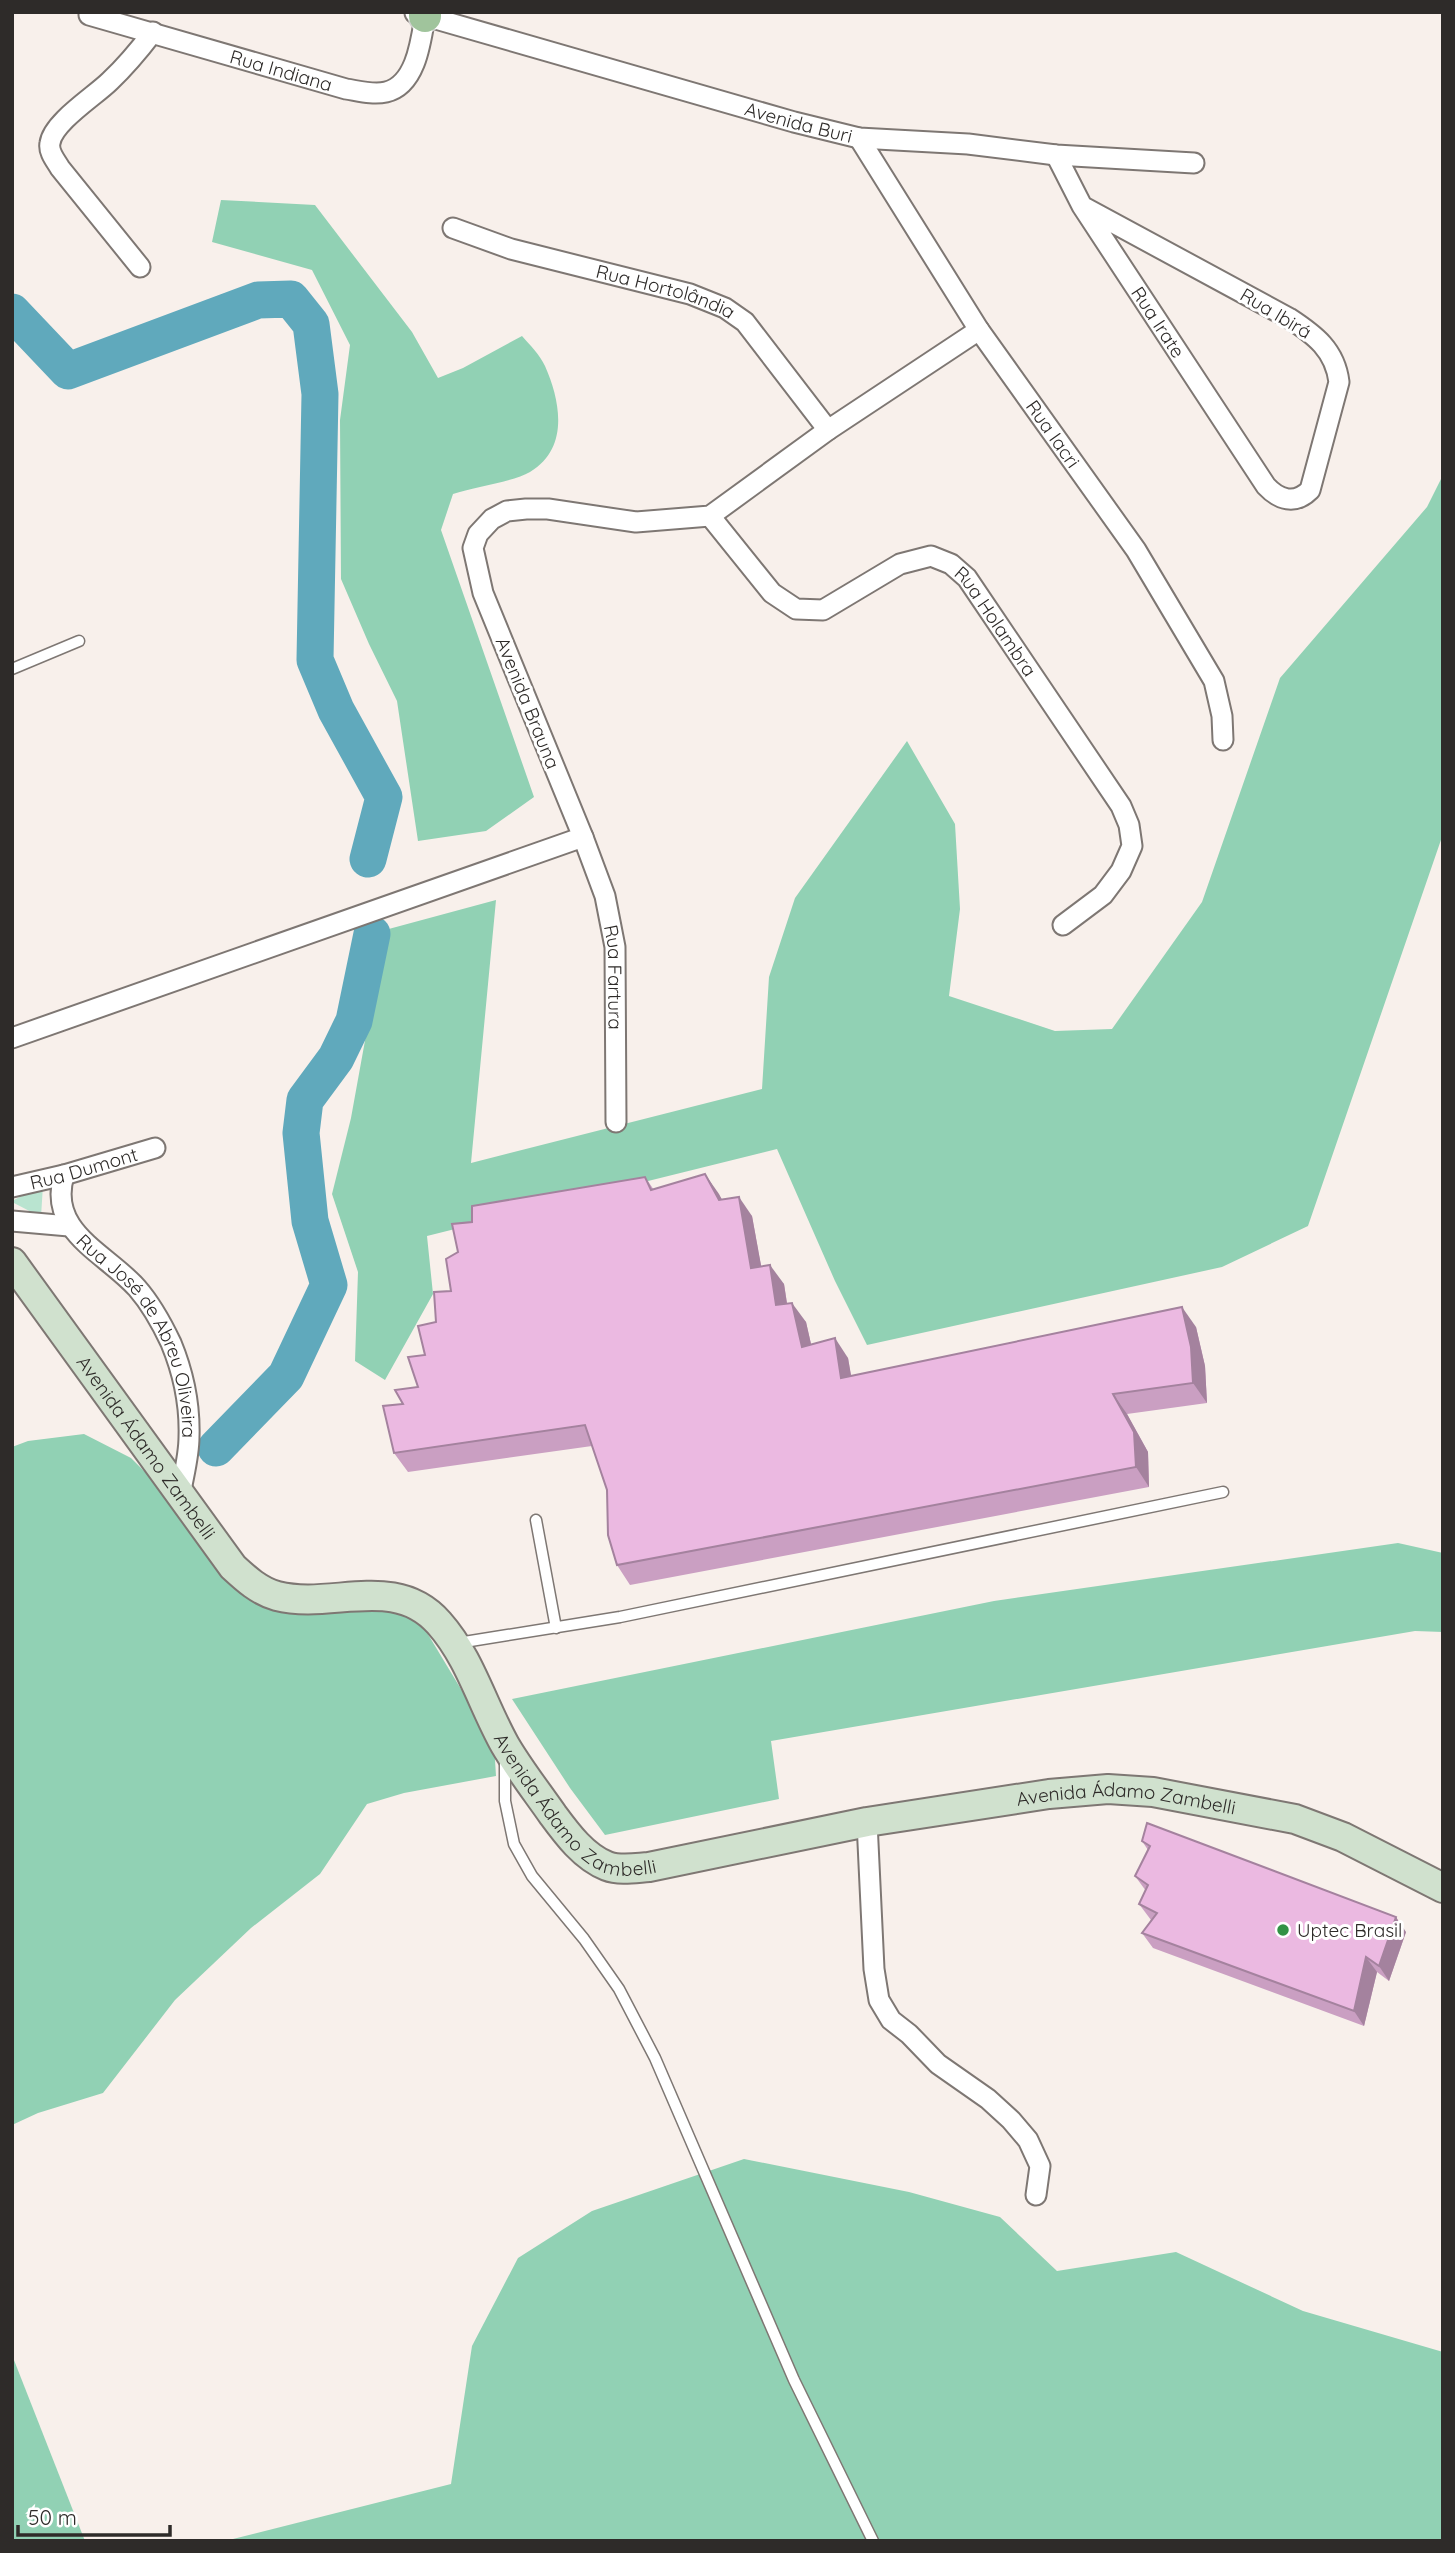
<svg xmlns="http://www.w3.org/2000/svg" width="1455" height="2553" font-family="Quicksand,sans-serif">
	<rect width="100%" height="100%" fill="#f8f0eb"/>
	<!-- green -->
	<polygon fill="#b9e4d0" points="43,1185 41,1217 12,1202 12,1201"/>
	<!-- forest -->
	<g fill="#91d1b4">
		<path d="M221,200L315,205L412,332L438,378L463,368L522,336C530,345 540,355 545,366C561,402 569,449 530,472C513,482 474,487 453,494L441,530L534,797L486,831L418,841L397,701L369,644L341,579L340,420L350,345L312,270L212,242Z"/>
		<polygon points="1443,475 1443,834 1308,1226 1222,1267 867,1345 835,1281 777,1149 427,1236 433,1294 385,1380 355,1361 358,1272 332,1194 351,1118 385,930 496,900 471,1163 762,1089 769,977 795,898 907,741 955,824 960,909 949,996 1055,1031 1112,1029 1202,902 1280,678 1427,507"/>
		<polygon points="84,1434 131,1458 151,1478 238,1583 396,1607 423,1626 494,1744 496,1776 404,1793 367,1804 320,1874 251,1928 175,2000 103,2093 38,2113 12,2125 12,1447 28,1441"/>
		<polygon points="1398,1543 1443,1553 1443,1632 1415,1631 771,1741 779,1799 605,1835 570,1788 512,1699 994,1601"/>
		<polygon points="744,2159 909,2192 1000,2217 1057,2271 1176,2252 1303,2311 1443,2352 1443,2541 225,2541 451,2484 472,2346 518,2258 592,2211"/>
		<polygon points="12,2355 85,2541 12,2541"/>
	</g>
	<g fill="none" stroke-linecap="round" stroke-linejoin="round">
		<!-- river -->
		<g stroke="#60a9bc" stroke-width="37">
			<polyline points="12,312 68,371 258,300 291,299 311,324 320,394 315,660 336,710 384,797 368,859"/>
			<polyline points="216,1448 286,1376 329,1285 310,1221 301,1133 305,1100 336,1058 354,1021 372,934"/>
		</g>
		<defs>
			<g id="lane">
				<polyline points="12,669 79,641"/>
				<polyline points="536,1520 556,1628"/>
				<polyline points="458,1643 620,1617 1223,1492"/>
				<polyline points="505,1759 505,1801 514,1844 532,1876 584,1939 619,1989 655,2058 794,2380 873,2541"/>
			</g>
			<g id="street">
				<path id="s1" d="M415,13L794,122L859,138L968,144L1056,155L1194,163"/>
				<path id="s2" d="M89,15L346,89C359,91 373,95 386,92C416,85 421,41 425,16"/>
				<path id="s3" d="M859,138L979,330L1136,550L1214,681L1222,716L1223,740"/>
				<path id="s4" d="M1056,155L1082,206L1266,486C1279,500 1295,505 1310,490L1339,382C1335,350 1315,335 1289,318L1082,206"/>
				<path id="s5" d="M453,228L511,249L690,294L725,308L745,322L828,430"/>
				<path d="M140,267L60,168C56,161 48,152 50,143C53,122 95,96 110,81C126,66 140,49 153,32"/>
				<path id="s6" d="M710,516L772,593L796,609L823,610L900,564L931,556L951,564L967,578L1121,806L1129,825L1132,846L1121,871L1103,895L1063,925"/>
				<path id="s7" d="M583,837L605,896L615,947L616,1122"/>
				<polyline points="12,1038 583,837 483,593 473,548 478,534 492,519 507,511 526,509 548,509 636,522 710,516 828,430 979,330"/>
				<path id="s8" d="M64,1175C47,1232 106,1253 137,1288C151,1304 162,1324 171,1343C183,1372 190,1406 189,1437C189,1457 183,1477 180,1496"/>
				<path id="s9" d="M12,1187L64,1175L155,1148"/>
				<polyline points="12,1221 69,1226"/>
				<polyline points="867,1822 874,1969 879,2000 891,2020 909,2034 938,2064 988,2099 1011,2120 1028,2140 1040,2166 1036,2195"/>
			</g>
			<g id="secondary">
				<path id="s10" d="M12,1262L233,1567C246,1579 259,1591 277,1596C332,1610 395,1573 439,1623C470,1658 482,1704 505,1745C519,1769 537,1792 553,1815C567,1834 584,1857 607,1866C620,1871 635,1868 649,1867L867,1822L1049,1794L1108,1789L1153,1792L1295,1819L1343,1837L1443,1888"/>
			</g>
			<polyline id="primary" points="425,12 425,16"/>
		</defs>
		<!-- lane casing -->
		<use href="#lane" stroke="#7e7773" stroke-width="13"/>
		<!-- street casing -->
		<use href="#street" stroke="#7e7773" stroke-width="23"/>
		<!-- secondary casing -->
		<use href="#secondary" stroke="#7e7773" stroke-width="32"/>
		<!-- primary casing -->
		<use href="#primary" stroke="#d1d0d0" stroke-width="35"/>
		<!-- lane -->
		<use href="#lane" stroke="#fff" stroke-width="10"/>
		<!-- street -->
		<use href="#street" stroke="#fff" stroke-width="19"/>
		<!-- secondary -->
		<use href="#secondary" stroke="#d0e1ce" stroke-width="28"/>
		<!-- primary -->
		<use href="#primary" stroke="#a0c49c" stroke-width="32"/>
	</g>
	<!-- wall -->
	<g fill="#ca9fc2">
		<polygon points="705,1174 722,1200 752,1216 761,1266 784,1284 787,1303 806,1322 811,1344 848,1358 851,1376 1196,1327 1205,1366 1207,1403 1127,1414 1148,1452 1149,1487 630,1585 617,1565 607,1490 592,1446 408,1472 394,1453 403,1404 418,1387 425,1355 436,1322 451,1291 458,1252 472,1222 645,1177 654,1190"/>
		<polygon points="1142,1841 1406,1932 1389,1981 1377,1972 1364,2026 1153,1948 1142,1933 1151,1920 1139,1904 1146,1891 1135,1876 1148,1850"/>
	</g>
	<!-- shaded-wall -->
	<g fill="#a4829e">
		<polygon points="705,1174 719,1194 733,1220 719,1200"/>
		<polygon points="739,1197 752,1216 765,1287 751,1268"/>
		<polygon points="770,1265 784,1284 790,1324 776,1305"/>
		<polygon points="792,1303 806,1322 816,1366 802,1347"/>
		<polygon points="1182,1307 1196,1327 1205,1366 1207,1403 1193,1383"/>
		<polygon points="835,1338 848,1358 855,1398 841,1378"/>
		<polygon points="1113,1394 1127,1414 1148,1452 1149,1487 1136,1467"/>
		<polygon points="1396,1917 1406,1932 1389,1981 1379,1966"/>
		<polygon points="1366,1957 1377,1972 1364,2026 1354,2011"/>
	</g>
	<!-- building -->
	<g fill="#ebb9e1" stroke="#a4829e" stroke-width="2">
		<polygon points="705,1174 719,1200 739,1197 751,1268 770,1265 776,1305 792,1303 802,1347 835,1338 841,1378 1182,1307 1191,1347 1193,1383 1113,1394 1134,1432 1136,1467 617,1565 608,1535 607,1490 585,1425 394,1453 383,1406 403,1404 395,1390 418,1387 408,1357 425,1355 418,1326 436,1322 434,1292 451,1291 446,1259 458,1252 452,1224 472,1222 472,1206 645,1177 651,1190"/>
		<polygon points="1147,1823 1396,1917 1379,1966 1366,1957 1354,2011 1142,1933 1157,1913 1139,1904 1148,1885 1135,1876 1150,1846 1142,1841"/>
	</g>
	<!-- markers -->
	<circle fill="#329245" stroke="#fff" stroke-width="2.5" cx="1283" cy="1930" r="7"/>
	<g text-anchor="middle" stroke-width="6" stroke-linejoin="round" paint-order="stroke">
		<!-- street labels -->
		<g font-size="19" fill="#2e2b29" stroke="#fff">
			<text dy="7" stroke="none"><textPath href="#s2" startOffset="200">Rua Indiana</textPath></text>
			<text dy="7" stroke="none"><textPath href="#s1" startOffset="399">Avenida Buri</textPath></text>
			<text dy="7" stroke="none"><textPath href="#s5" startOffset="222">Rua Hortolândia</textPath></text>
			<text transform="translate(1276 313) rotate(31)" y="7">Rua Ibirá</text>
			<text dy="7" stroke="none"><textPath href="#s4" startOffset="196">Rua Irate</textPath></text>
			<text dy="7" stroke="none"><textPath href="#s3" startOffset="354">Rua Iacri</textPath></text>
			<text dy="7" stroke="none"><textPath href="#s6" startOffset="371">Rua Holambra</textPath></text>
			<text transform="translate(528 703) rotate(68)" y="7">Avenida Brauna</text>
			<text dy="7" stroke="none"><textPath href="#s7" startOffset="145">Rua Fartura</textPath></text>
			<text dy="7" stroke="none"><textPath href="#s9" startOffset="74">Rua Dumont</textPath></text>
			<text dy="7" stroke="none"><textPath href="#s8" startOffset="187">Rua José de Abreu Oliveira</textPath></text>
			<text dy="7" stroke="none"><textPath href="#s10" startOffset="229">Avenida Ádamo Zambelli</textPath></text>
			<text dy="7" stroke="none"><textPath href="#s10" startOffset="838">Avenida Ádamo Zambelli</textPath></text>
			<text dy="7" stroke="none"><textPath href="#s10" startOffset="1426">Avenida Ádamo Zambelli</textPath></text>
		</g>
		<!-- poi labels -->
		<g font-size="19" fill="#2e2b29" stroke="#fff" text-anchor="start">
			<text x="1297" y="1937">Uptec Brasil</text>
		</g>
	</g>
	<!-- border -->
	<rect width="1455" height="2553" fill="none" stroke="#2e2b29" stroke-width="28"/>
	<!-- scale -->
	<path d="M18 2525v10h152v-10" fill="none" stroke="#2e2b29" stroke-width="3.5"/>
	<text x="28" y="2525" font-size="21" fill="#2e2b29" stroke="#ffffff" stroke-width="5" paint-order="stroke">50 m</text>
</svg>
